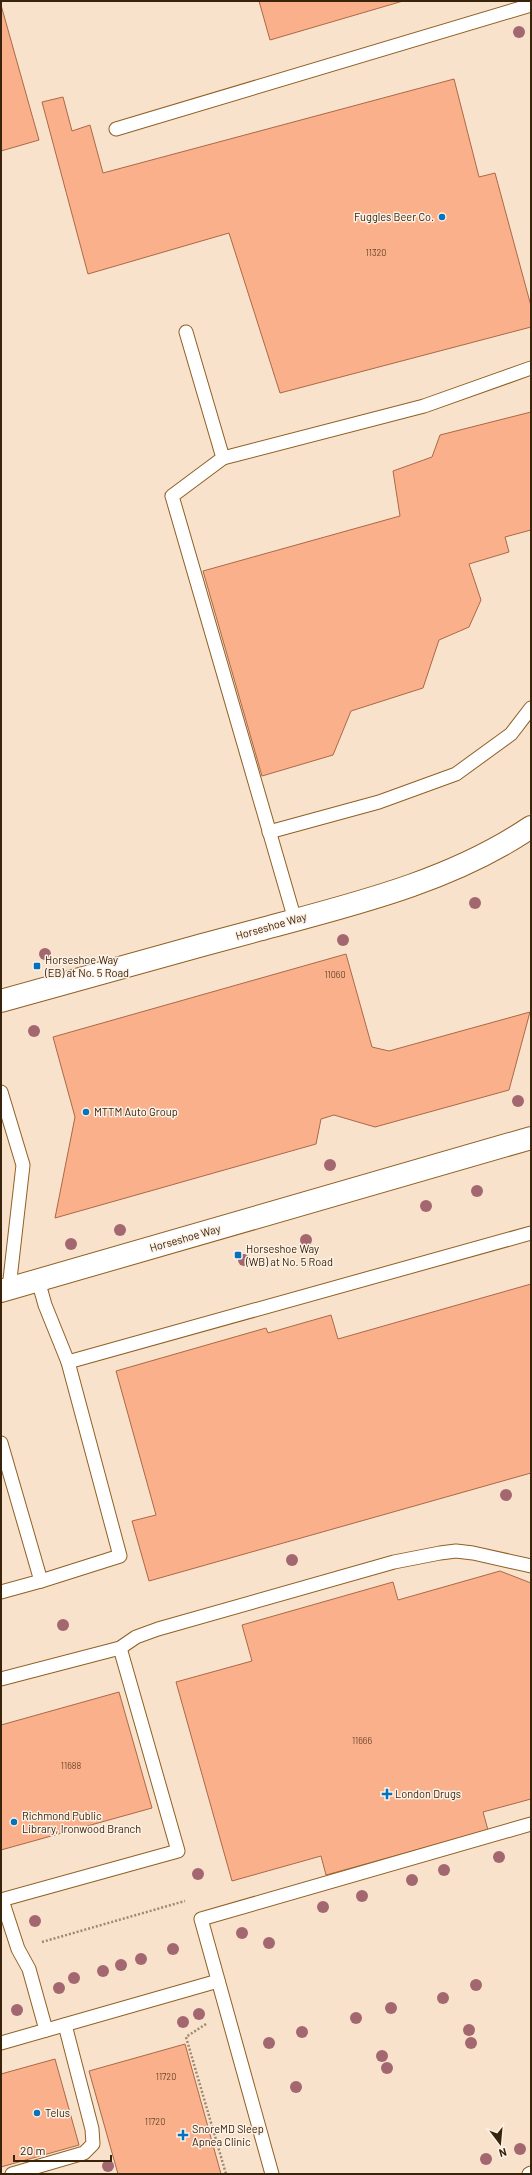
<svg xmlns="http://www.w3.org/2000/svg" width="532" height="2175" font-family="Barlow,sans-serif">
	<rect width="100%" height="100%" fill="#f9e2cb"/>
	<!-- building -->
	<g fill="#fab08b" stroke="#ab6946">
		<polygon points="259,1 403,1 270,40"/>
		<polygon points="1,5 39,140 1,151"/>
		<polygon points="454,79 479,177 495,173 531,306 531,327 280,393 229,233 88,274 42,102 63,97 72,131 90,125 103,173"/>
		<polygon points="531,412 531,530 505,537 509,552 469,564 481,600 469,627 439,640 423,688 351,711 333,755 262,776 203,571 400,516 393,471 432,457 440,435"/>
		<polygon points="346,954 372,1047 389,1051 530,1012 509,1090 375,1127 334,1115 321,1119 316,1144 55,1218 75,1117 53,1037"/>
		<polygon points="531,1284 531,1473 149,1581 132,1521 156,1515 116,1371 266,1328 268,1333 331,1315 338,1339"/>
		<polygon points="500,1571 531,1583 531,1799 483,1812 488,1830 326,1875 321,1856 232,1881 176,1682 252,1661 242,1625 393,1582 398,1600"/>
		<polygon points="119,1692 152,1808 1,1850 1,1725"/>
		<polygon points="185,2044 221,2174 118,2174 89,2071"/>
		<polygon points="55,2059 79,2145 1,2167 1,2074"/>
	</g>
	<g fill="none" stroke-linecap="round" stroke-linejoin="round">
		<defs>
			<g id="service">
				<polyline points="116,129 531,5"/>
				<polyline points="186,332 223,458 172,496 295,920"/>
				<polyline points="223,458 424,406 531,368"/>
				<polyline points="269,832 379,802 456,774 511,734 531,708"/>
				<polyline points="1,1092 23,1165 9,1288"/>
				<polyline points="38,1280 45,1305 68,1362 120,1556 41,1581"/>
				<polyline points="68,1362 531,1233"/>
				<polyline points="1,1443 41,1581 1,1592"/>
				<polyline points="1,1679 120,1648 136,1637 158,1629 394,1562 440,1553 456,1551 473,1553 531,1566"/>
				<polyline points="1,1900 178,1851 120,1648"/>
				<polyline points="2,1900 18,1949 29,1969 46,2030"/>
				<polyline points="1,2043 218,1981"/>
				<polyline points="12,2174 84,2153 93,2144 92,2129 65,2025"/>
				<polyline points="272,2174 201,1919 531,1824"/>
				<polyline points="529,2174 531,2173"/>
			</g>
			<g id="tertiary">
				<path d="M1,1001C86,977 172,953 258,930C351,905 450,882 531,827"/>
				<polyline points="1,1291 531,1138"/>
			</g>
		</defs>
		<!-- service casing -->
		<use href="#service" stroke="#905f23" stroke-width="15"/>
		<!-- tertiary casing -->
		<use href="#tertiary" stroke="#905f23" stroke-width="24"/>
		<!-- path -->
		<g stroke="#9e8870" stroke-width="2.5" stroke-dasharray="2 2" stroke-linecap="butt">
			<polyline points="42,1942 185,1901"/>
			<polyline points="206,2024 186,2037 226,2174"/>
		</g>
		<!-- service -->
		<use href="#service" stroke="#fff" stroke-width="13"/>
		<!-- tertiary -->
		<use href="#tertiary" stroke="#fff" stroke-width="22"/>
	</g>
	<!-- trees -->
	<g fill="#a3686f">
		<circle cx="519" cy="32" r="6"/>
		<circle cx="475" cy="903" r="6"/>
		<circle cx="343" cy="940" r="6"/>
		<circle cx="45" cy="954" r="6"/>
		<circle cx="34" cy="1031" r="6"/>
		<circle cx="518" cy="1101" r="6"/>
		<circle cx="330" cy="1165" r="6"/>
		<circle cx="477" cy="1191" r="6"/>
		<circle cx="426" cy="1206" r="6"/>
		<circle cx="120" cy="1230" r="6"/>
		<circle cx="306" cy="1240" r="6"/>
		<circle cx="71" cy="1244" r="6"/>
		<circle cx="244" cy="1260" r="6"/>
		<circle cx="506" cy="1495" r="6"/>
		<circle cx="292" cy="1560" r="6"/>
		<circle cx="63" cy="1625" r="6"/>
		<circle cx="499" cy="1857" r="6"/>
		<circle cx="444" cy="1870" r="6"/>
		<circle cx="198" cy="1874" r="6"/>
		<circle cx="412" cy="1880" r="6"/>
		<circle cx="362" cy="1896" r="6"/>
		<circle cx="323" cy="1907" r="6"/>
		<circle cx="35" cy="1921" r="6"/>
		<circle cx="242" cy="1933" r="6"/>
		<circle cx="269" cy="1943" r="6"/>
		<circle cx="173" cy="1949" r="6"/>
		<circle cx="141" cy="1959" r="6"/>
		<circle cx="121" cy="1965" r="6"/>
		<circle cx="103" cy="1971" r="6"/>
		<circle cx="74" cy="1978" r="6"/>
		<circle cx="476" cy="1985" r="6"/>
		<circle cx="59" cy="1988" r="6"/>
		<circle cx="443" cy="1998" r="6"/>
		<circle cx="391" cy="2008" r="6"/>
		<circle cx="17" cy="2010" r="6"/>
		<circle cx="199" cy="2014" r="6"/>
		<circle cx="356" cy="2018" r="6"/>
		<circle cx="183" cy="2022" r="6"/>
		<circle cx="469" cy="2030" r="6"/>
		<circle cx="302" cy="2032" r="6"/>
		<circle cx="269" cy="2043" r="6"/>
		<circle cx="471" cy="2043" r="6"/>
		<circle cx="382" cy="2056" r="6"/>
		<circle cx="387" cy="2068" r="6"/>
		<circle cx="296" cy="2087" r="6"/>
		<circle cx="520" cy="2149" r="6"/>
		<circle cx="486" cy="2159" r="6"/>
		<circle cx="108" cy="2166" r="6"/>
	</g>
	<!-- markers -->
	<g fill="#0373bd" stroke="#fdf1e6" stroke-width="1.5">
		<circle cx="442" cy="217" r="4"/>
		<rect x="33" y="962" width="8" height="8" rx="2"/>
		<circle cx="86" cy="1112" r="4"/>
		<rect x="234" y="1251" width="8" height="8" rx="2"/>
		<path d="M385 1788h4v4h4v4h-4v4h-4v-4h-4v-4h4z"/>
		<circle cx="14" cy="1822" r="4"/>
		<circle cx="37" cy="2113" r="4"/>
		<path d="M181 2129h4v4h4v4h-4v4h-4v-4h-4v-4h4z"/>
	</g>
	<g text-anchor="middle" stroke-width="3" stroke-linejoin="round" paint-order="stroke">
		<!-- number labels -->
		<g font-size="9" fill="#69472b">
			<text x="376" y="256">11320</text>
			<text x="335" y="978">11060</text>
			<text x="362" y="1744">11666</text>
			<text x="71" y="1769">11688</text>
			<text x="166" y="2080">11720</text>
			<text x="155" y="2125">11720</text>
		</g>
		<!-- poi labels -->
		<g font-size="11" fill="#39240b" stroke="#fdf1e6" text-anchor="start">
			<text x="434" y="221" text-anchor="end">Fuggles Beer Co.</text>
			<text x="45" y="964">Horseshoe Way<tspan x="45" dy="13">(EB) at No. 5 Road</tspan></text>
			<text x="94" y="1116">MTTM Auto Group</text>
			<text x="246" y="1253">Horseshoe Way<tspan x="246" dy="13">(WB) at No. 5 Road</tspan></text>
			<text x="395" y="1798">London Drugs</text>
			<text x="22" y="1820">Richmond Public<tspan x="22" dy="13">Library, Ironwood Branch</tspan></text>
			<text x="45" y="2117">Telus</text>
			<text x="192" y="2133">SnoreMD Sleep<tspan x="192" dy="13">Apnea Clinic</tspan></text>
		</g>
		<!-- street labels -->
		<g font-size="11" fill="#39240b" stroke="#fdf1e6">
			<text transform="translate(271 926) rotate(-16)" y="4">Horseshoe Way</text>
			<text transform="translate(185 1238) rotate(-16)" y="4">Horseshoe Way</text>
		</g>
	</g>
	<!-- border -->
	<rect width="532" height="2175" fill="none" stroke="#39240b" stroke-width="4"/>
	<!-- north arrow -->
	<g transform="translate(500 2143) rotate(164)" stroke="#fdf1e6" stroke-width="3" paint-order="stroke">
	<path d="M0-3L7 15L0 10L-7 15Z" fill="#39240b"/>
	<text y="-6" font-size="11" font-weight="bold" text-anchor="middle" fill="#39240b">N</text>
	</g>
	<!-- scale -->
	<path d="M14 2155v6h97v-6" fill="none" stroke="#39240b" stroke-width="2"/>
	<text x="20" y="2155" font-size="12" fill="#39240b" stroke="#fdf1e6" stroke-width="3" paint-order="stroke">20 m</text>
</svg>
